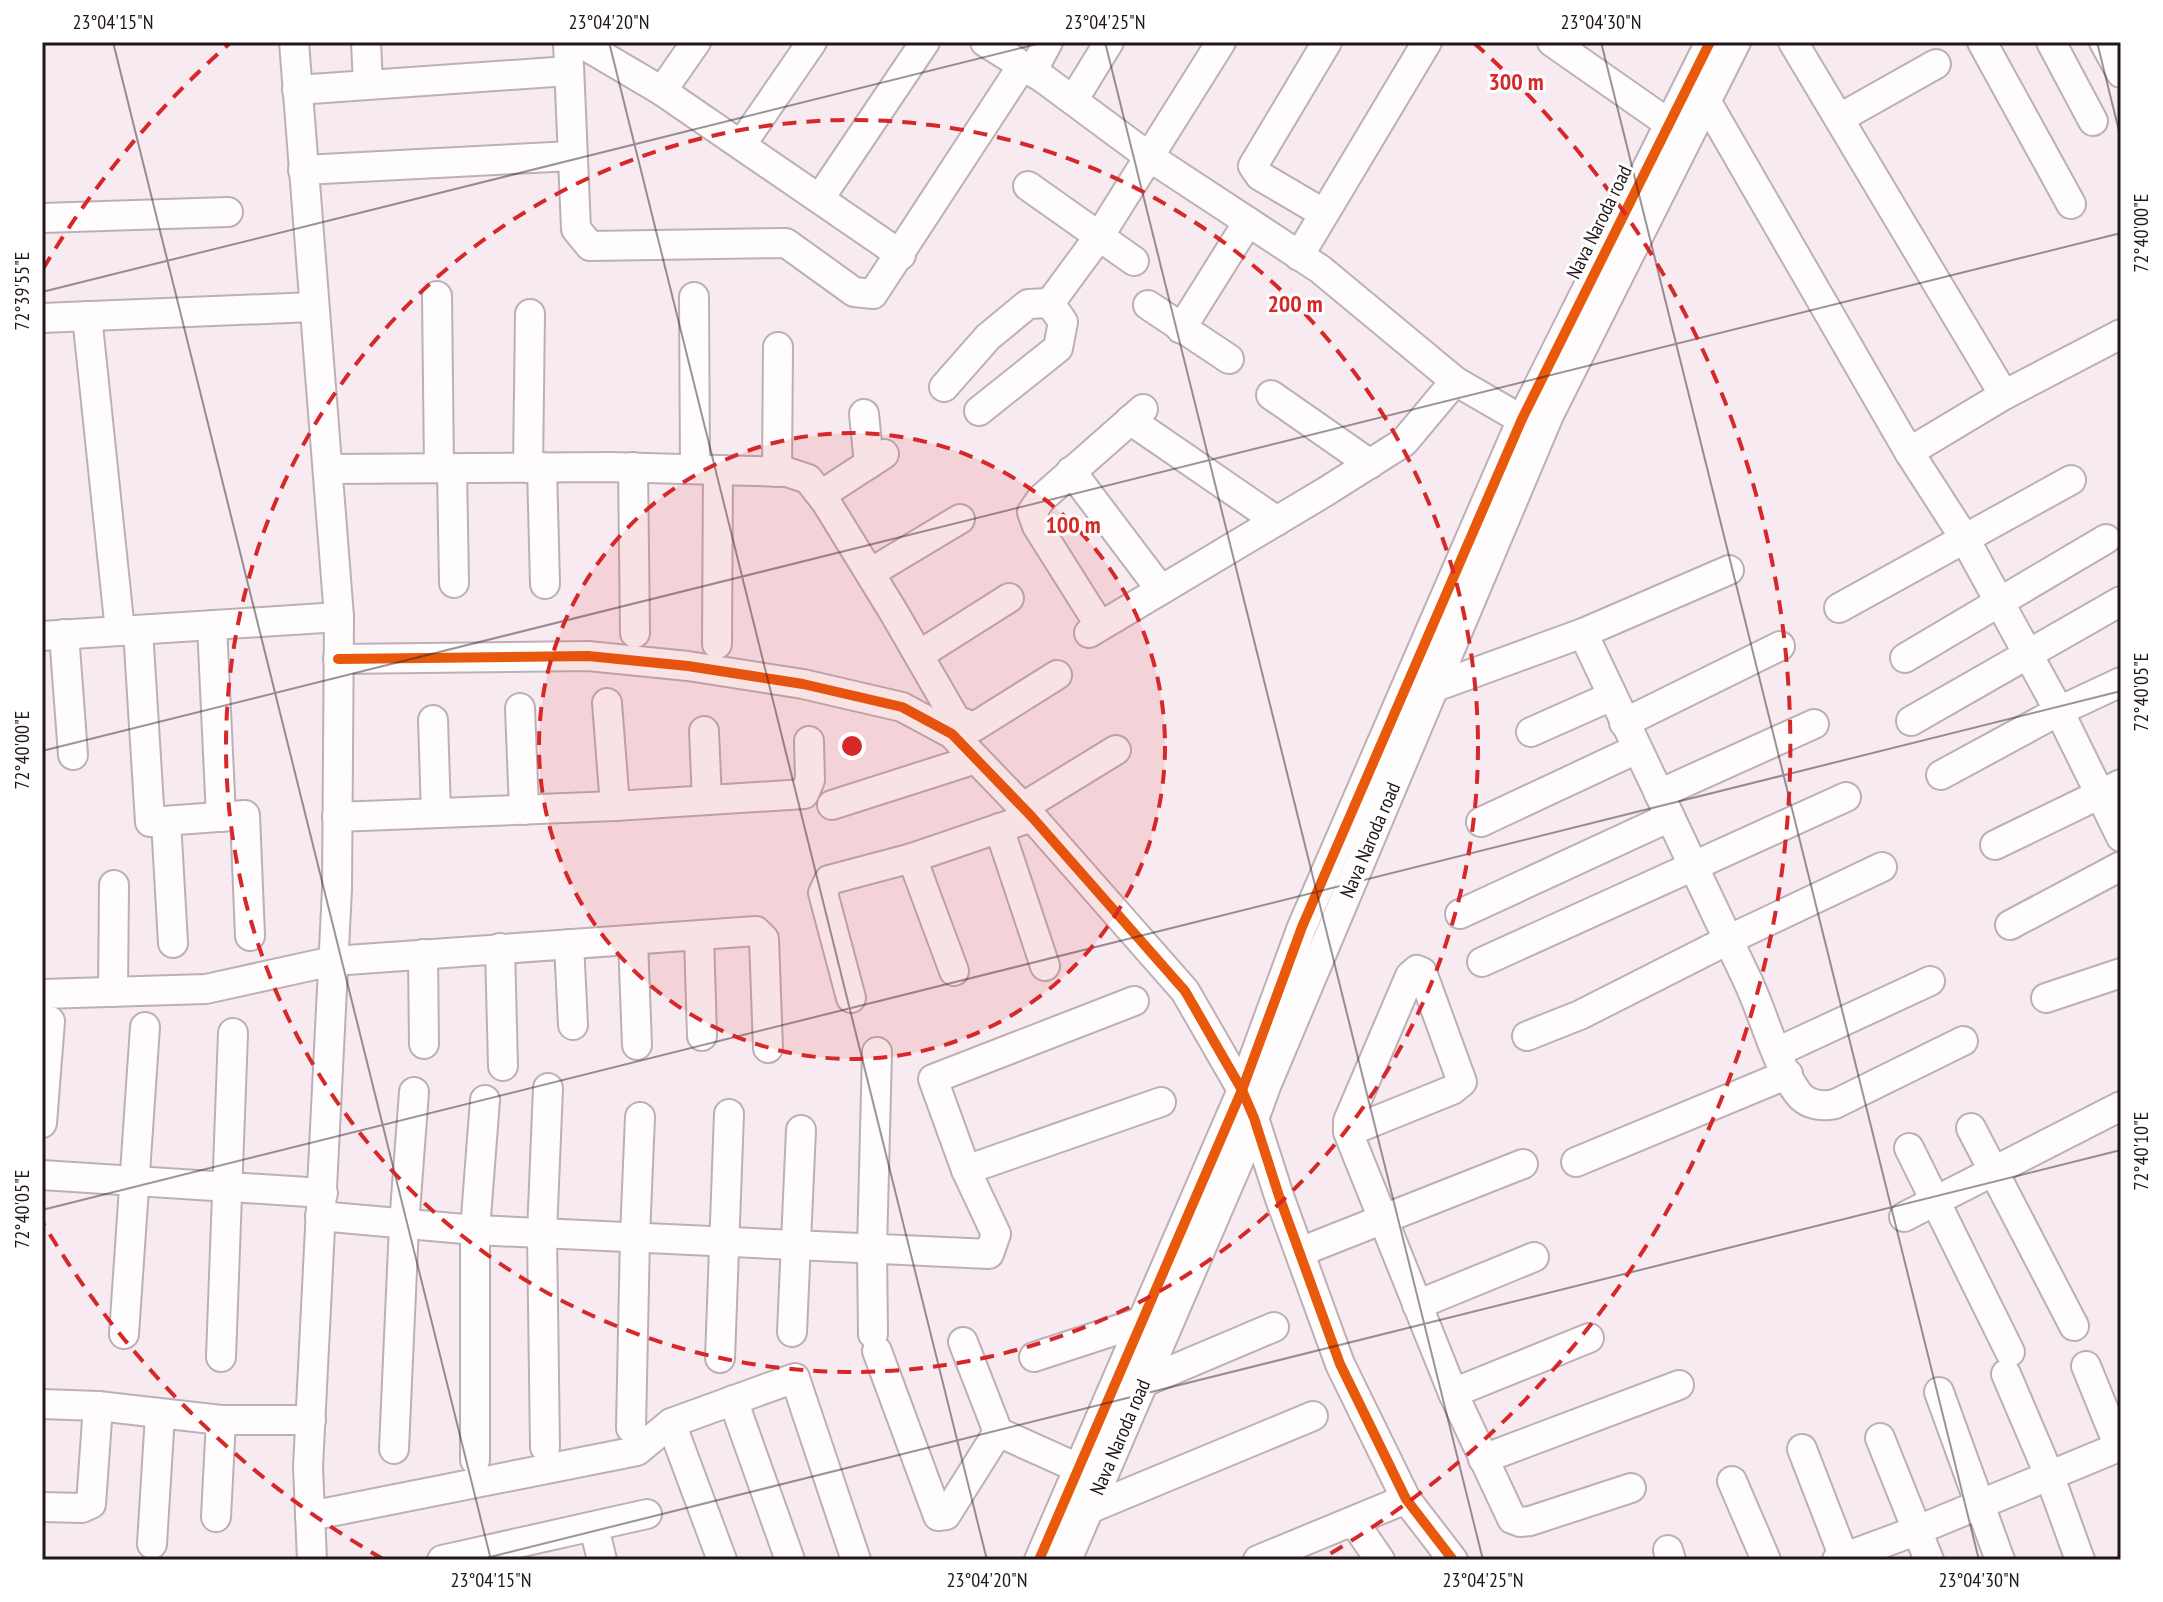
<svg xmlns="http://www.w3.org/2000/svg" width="2163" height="1602" font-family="'PT Sans Narrow',sans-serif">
	<rect width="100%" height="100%" fill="#f7ebf1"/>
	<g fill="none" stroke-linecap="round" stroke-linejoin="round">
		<defs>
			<g id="minor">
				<polyline points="294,42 339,617 337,889 308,1467 312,1560"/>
				<polyline points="366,42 368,84"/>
				<polyline points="568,42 576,229 590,246 786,243 854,292 873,294 1022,66"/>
				<polyline points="579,42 662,91 901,255"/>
				<polyline points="985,42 1044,79 1148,156 1320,269 1455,381 1538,429"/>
				<polyline points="1552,42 1668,123"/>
				<polyline points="1793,42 2004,395"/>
				<polyline points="1982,42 2071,204"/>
				<polyline points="2051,42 2093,121"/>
				<polyline points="2104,42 2121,73"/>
				<polyline points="1032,72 1048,42"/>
				<polyline points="297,90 568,71"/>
				<polyline points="662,91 696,42"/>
				<polyline points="1694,91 1705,99 1909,452 1965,539 2059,711 2121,837"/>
				<polyline points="1074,99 1109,42"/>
				<polyline points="1840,118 1936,64"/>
				<polyline points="741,145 812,42"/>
				<polyline points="303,170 572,156"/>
				<polyline points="1028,186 1134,261"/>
				<polyline points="820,198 925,42"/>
				<polyline points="1323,213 1260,176 1253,166 1327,42"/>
				<polyline points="42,218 228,212"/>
				<polyline points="1299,256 1427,42"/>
				<polyline points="437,296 439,468"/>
				<polyline points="694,297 695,469"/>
				<polyline points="1148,305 1229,359"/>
				<polyline points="87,316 120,631"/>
				<polyline points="42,318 313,307"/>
				<polyline points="1181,329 1248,222"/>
				<polyline points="944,387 988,337 1028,304 1050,303"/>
				<polyline points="1271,395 1370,464"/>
				<polyline points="979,411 1058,348 1063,322 1050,303 1100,235 1221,42"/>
				<polyline points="864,414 869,464"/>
				<polyline points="1130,420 1277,521"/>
				<polyline points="1909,452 2004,395 2121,334"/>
				<polyline points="542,467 545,584"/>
				<polyline points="633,467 635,633"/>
				<polyline points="528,468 530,314"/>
				<polyline points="329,469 610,467 787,472 808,479 826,502 893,611 956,720 974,727 1057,675"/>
				<polyline points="452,469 454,583"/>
				<polyline points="1071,471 1161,590"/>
				<polyline points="777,472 778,347"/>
				<polyline points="821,495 884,454"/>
				<polyline points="870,573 960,519"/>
				<polyline points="1839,608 2071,480"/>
				<polyline points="212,625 221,817"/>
				<polyline points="1100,626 1037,526 1032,512 1041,499 1143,409"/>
				<polyline points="138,630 150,822 245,815 250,936"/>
				<polyline points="1089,633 1325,492 1404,442 1455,381"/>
				<polyline points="1583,633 1729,570"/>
				<polyline points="64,634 73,755"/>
				<polyline points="42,636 339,617"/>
				<polyline points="717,644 718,470"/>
				<polyline points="919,655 1009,598"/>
				<polyline points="1905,658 2106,539"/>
				<polyline points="338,659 588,656 688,666 803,684 902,707 952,734 1032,817 1185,991 1242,1090 1254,1118 1279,1196 1340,1364 1406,1499 1453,1560"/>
				<path d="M1435,687L1583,633C1636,747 1690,861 1745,975C1764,1013 1773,1058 1797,1092C1806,1105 1821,1107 1835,1104L1963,1041"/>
				<polyline points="607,703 615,806"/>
				<polyline points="520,708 524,810"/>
				<polyline points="433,720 436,813"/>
				<polyline points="1911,721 2121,601"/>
				<polyline points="1624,723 1780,646"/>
				<polyline points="704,731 707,800"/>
				<polyline points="1531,732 1612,696"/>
				<polyline points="1941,775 2059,711 2121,682"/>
				<polyline points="1659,794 1814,724"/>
				<polyline points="832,805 976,759"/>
				<polyline points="1023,807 1116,750"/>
				<polyline points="337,817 615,806 804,794 810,780 809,741"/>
				<polyline points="166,821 173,943"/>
				<polyline points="1481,822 1637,749"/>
				<polyline points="999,828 1045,966"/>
				<polyline points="1995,845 2121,784"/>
				<polyline points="912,858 954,971"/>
				<polyline points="1460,914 1670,817"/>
				<polyline points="2010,925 2121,866"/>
				<polyline points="699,936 702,1036"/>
				<polyline points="633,941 637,1045"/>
				<polyline points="569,944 573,1025"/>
				<polyline points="500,948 503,1066"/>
				<polyline points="423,954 424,1044"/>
				<polyline points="1482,962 1846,797"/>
				<polyline points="113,992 114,885"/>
				<polyline points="42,994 206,989 333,961 756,931 764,939 768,1048"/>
				<polyline points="851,998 823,893 829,880 912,858 1032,817"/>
				<polyline points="2046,998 2121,973"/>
				<polyline points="1134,1001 933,1079 966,1170 1161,1102"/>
				<polyline points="1527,1036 1580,1015 1728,940 1882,867"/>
				<polyline points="1777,1052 1930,981"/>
				<polyline points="42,1123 50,1021"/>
				<polyline points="1971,1128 2074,1326"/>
				<polyline points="1348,1132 1452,1090 1462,1082 1422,972 1417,970 1410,976 1348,1121 1348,1132 1453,1393 1512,1519 1520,1522 1530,1521 1631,1488"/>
				<polyline points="1909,1148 2010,1352"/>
				<polyline points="1576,1162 1788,1074"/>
				<polyline points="42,1175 323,1193"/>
				<polyline points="320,1216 475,1230 989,1254 996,1234 966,1170"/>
				<polyline points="1904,1217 2121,1106"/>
				<polyline points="1300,1252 1523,1164"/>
				<polyline points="1417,1305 1534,1257"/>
				<polyline points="792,1332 801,1130"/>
				<polyline points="124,1334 145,1027"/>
				<polyline points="873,1334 872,1249 877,1052"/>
				<polyline points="963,1342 998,1432"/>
				<polyline points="877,1351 938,1516 946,1515 998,1432 1078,1468"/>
				<polyline points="221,1357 233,1033"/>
				<polyline points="1034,1357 1141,1322"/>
				<polyline points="720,1358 729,1114"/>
				<polyline points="2086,1366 2119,1447"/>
				<polyline points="2006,1374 2050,1477 2080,1560"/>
				<polyline points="1144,1382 1274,1327"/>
				<polyline points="1939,1392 2000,1560"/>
				<polyline points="1453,1393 1589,1338"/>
				<polyline points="733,1400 790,1560"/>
				<polyline points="42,1404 98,1406 221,1420 311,1420"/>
				<polyline points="671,1423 722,1560"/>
				<polyline points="631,1428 635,1236 640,1117"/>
				<polyline points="1880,1438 1929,1560"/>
				<polyline points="545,1447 542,1233 548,1088"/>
				<polyline points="394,1449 404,1225 414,1092"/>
				<polyline points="1802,1449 1845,1560"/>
				<polyline points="1483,1459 1679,1385"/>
				<polyline points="475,1460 475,1230 485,1100"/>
				<polyline points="1732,1481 1766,1560"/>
				<polyline points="42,1507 82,1508 91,1504 98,1406"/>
				<polyline points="1089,1509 1313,1416"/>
				<polyline points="310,1516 637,1451 671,1423 795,1378 856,1560"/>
				<polyline points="216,1517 221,1420"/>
				<polyline points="1354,1522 1380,1560"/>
				<polyline points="594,1527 602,1560"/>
				<polyline points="152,1544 160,1415"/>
				<polyline points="1668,1550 1671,1560"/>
				<polyline points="442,1560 647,1514"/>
				<polyline points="1039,1560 1242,1090 1302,927 1522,419 1710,42"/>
				<polyline points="1067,1560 1240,1158 1266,1086 1549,415 1736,42"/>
				<polyline points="1258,1560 1406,1499"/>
				<polyline points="1837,1560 1918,1530 2121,1446"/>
			</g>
		</defs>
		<!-- minor casing -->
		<use href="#minor" stroke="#bcb0b6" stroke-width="32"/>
		<!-- minor -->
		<use href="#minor" stroke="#fefcfd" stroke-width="28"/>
		<defs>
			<g id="cycleway">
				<polyline points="338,659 588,656 688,666 803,684 902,707 952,734 1032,817 1185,991 1242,1090 1254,1118 1279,1196 1340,1364 1406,1499 1453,1560"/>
				<polyline points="1039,1560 1242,1090 1302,927 1522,419 1710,42"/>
			</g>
		</defs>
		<!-- cycleway casing -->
		<use href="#cycleway" stroke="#fff" stroke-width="15"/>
		<!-- cycleway -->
		<use href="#cycleway" stroke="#e8590c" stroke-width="10"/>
	</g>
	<!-- ticks -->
	<path fill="none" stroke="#22161d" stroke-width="2" stroke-opacity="0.45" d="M113,42L491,1560M609,42L987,1560M1105,42L1483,1560M1601,42L1979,1560M2097,42L2121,139M42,292L1045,42M42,751L2121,233M42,1210L2121,691M478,1560L2121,1150"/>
	<!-- distance rings -->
	<circle cx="852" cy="746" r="313" fill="#d62828" fill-opacity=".12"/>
	<g fill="none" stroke="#d62828" stroke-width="4" stroke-dasharray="14 10">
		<circle cx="852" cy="746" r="313"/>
		<circle cx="852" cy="746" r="626"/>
		<path d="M383 1559A939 939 0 0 1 43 1223M43 269A939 939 0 0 1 230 43M1474 43A939 939 0 0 1 1321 1559"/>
	</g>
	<g text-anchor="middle" stroke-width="6" stroke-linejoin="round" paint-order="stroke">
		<!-- street labels -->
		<g font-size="20" fill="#22161d" stroke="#fff">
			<text transform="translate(1599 222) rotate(-64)" y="7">Nava Naroda road</text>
			<text transform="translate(1370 840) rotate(-67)" y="7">Nava Naroda road</text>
			<text transform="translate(1120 1437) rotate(-67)" y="7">Nava Naroda road</text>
		</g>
	</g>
	<circle cx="852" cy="746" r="12" fill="#d62828" stroke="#fff" stroke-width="4"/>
	<g font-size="24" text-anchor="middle" font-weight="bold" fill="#d62828" stroke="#fff" stroke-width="6" stroke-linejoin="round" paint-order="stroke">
		<text x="1516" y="90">300 m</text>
		<text x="1295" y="312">200 m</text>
		<text x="1073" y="533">100 m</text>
	</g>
	<!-- border -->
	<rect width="2163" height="1602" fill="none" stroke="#ffffff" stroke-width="88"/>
	<rect x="44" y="44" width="2075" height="1514" fill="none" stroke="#22161d" stroke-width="3"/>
	<g font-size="20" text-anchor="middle" fill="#22161d">
		<text x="113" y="29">23°04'15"N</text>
		<text x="609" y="29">23°04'20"N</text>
		<text x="1105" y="29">23°04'25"N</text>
		<text x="1601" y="29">23°04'30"N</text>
		<text transform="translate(2141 233) rotate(-90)" y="7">72°40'00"E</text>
		<text transform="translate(22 291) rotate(-90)" y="7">72°39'55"E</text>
		<text transform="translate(2141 692) rotate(-90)" y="7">72°40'05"E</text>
		<text transform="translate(22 750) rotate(-90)" y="7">72°40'00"E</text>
		<text transform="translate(2141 1151) rotate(-90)" y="7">72°40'10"E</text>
		<text transform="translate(22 1209) rotate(-90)" y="7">72°40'05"E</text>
		<text x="491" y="1587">23°04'15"N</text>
		<text x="987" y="1587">23°04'20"N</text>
		<text x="1483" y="1587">23°04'25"N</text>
		<text x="1979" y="1587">23°04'30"N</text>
	</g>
</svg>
